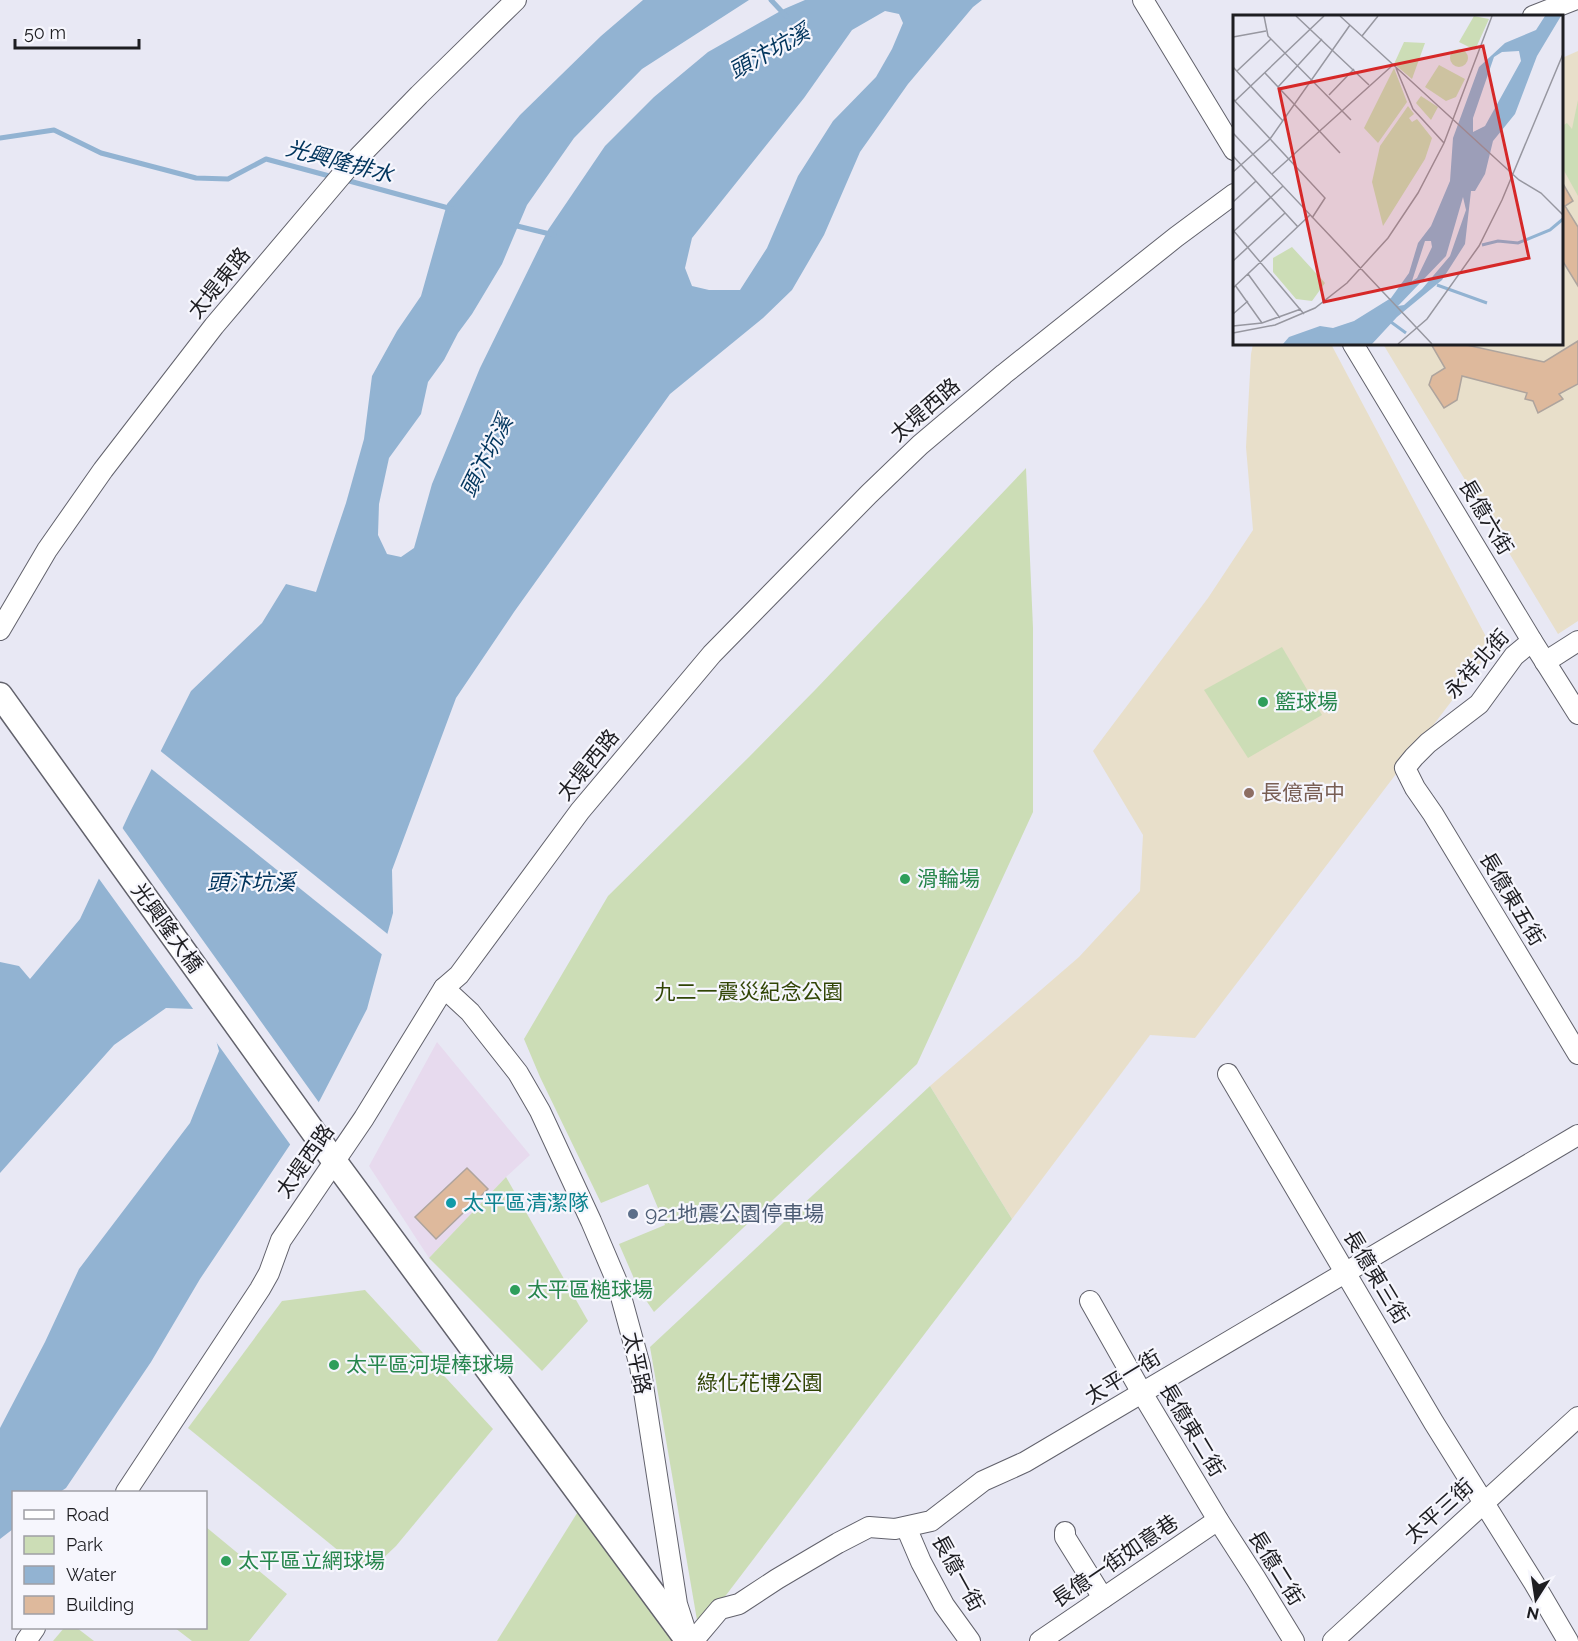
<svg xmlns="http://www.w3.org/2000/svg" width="1578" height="1641" font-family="Raleway,'Noto Sans TC',sans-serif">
	<rect width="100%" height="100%" fill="#e8e8f4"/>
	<!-- industrial -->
	<polygon fill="#e7daee" points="437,1042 530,1155 506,1177 429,1258 369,1166"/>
	<!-- education -->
	<g fill="#e8dfca">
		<polygon points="1578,51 1578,621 1558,634 1383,344 1562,344 1562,58"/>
		<polygon points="1253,344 1331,344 1492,648 1195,1038 1150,1035 1012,1219 930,1086 1079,957 1140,891 1143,835 1093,751 1208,598 1253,530 1246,447 1251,354"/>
	</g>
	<!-- green -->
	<g fill="#ccddb6">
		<polygon points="1578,100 1578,196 1562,167 1562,126 1567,123 1572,129"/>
		<polygon points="1026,468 1033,628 1033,812 917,1064 654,1312 639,1290 619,1244 665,1225 648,1184 601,1203 540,1077 524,1039 608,896 749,757 816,689"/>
		<polygon points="1282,647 1322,715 1248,758 1204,690"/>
		<polygon points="930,1086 1012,1219 717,1607 697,1620 650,1347"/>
		<polygon points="506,1177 588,1321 542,1371 429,1258"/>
		<polygon points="365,1290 493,1429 396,1546 379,1562 356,1565 188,1428 282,1301"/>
		<polygon points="579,1510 683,1641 497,1641"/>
		<polygon points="206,1527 287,1594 249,1641 192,1641 175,1628 206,1628"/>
		<polygon points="64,1628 77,1628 94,1641 53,1641"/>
	</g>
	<!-- water -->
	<path fill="#92b3d2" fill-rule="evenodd" d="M643,0H749L642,69L574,138L527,205L502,264L472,314L458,333L444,360L428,382L421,414L389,458L379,504L378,535L387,554L401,557L414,548L432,484L480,368L548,230L605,146L654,97L708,52L784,9L805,0H982L973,7L908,84L860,152L824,235L792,290L763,318L670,394L514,612L456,698L392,870L393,913L367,1009L320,1100L200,1279L151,1362L66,1488L60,1492H14L13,1529L0,1539V1428L45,1342L79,1269L190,1123L219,1051L210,1018L194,1009L166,1008L114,1045L0,1173V962L19,966L30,979L80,919L131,810L191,691L262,623L286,584L316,592L346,503L364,439L372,376L397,331L421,296L447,204L520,115L601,36ZM885,11L899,14L903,23L892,49L876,77L833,121L798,176L767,248L740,290H709L692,286L685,268L692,238L804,98L852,30Z"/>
	<!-- pier -->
	<g fill="#e8e8f4">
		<polygon points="158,749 390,936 384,956 149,767"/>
		<polygon points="121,826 320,1104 292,1147 211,1035 208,1020 196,1013 97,876"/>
	</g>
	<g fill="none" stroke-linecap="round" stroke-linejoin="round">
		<!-- stream -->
		<g stroke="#92b3d2" stroke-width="5">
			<polyline points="771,0 786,16"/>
			<polyline points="0,138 54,130 101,153 196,178 228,179 266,159 333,177"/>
			<polyline points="342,179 452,209"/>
			<polyline points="513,225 554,235"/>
		</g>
	</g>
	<!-- building -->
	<g fill="#deb99c" stroke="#aea49d" stroke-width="1.5">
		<polygon points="1562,182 1573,201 1565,206 1578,227 1578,286 1562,260"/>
		<polygon points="1578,341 1578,384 1559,394 1563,399 1538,413 1533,401 1525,399 1527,393 1462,376 1457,400 1444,408 1429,385 1432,376 1445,368 1431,344 1462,344 1544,362"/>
		<polygon points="467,1168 488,1189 436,1239 415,1217"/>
	</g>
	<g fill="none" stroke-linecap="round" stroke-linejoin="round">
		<defs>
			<g id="minor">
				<polyline points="1143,0 1234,150"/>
				<polyline points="1533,16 1574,0"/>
				<polyline points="1353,344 1532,641 1578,714"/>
				<polyline points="0,630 47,550 103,470 214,326 346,170 419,95 516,0"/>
				<polyline points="1532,641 1514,656 1479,704 1428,743 1414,757 1405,768 1415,788 1433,814 1578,1054"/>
				<polyline points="1545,662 1578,641"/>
				<polyline points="444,988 470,1012 518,1073 540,1111 591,1221 617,1282 640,1366 677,1604 686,1632"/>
				<polyline points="1228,1074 1434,1423 1534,1583 1568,1641"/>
				<polyline points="1090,1301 1142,1393 1218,1520 1256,1579 1294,1641"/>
				<polyline points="126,1492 260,1289 269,1273 281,1240 364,1118 444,988 459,975 580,811 712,654 869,494 920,445 1004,374 1176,237 1234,194"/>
				<polyline points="906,1527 921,1562 944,1605 970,1641"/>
				<polyline points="1065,1532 1065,1537 1103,1598"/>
				<polyline points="26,1641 35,1628"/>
				<polyline points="693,1641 720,1609 739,1604 777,1579 838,1543 869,1527 895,1529 931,1521 983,1481 1025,1462 1578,1135"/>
				<polyline points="1040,1641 1218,1520"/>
				<polyline points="1333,1641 1578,1417"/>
			</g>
			<polyline id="tertiary" points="0,695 335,1162 688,1641"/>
		</defs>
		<!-- minor casing -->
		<use href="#minor" stroke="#62626c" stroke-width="22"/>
		<!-- tertiary casing -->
		<use href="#tertiary" stroke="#62626c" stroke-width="27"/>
		<!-- minor -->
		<use href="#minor" stroke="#fff" stroke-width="20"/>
		<!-- tertiary -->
		<use href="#tertiary" stroke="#fff" stroke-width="24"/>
	</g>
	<!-- markers -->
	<g fill="#2e9e5b" stroke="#f6f6fd" stroke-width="2">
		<circle cx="1263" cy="702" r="6"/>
		<circle cx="905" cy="879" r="6"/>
		<circle cx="515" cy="1290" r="6"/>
		<circle cx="334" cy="1365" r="6"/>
		<circle cx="226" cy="1561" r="6"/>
	</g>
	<circle fill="#8d6e63" stroke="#f6f6fd" stroke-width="2" cx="1249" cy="793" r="6"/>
	<circle fill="#0f9aa8" stroke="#f6f6fd" stroke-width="2" cx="451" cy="1203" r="6"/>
	<circle fill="#5c6f8a" stroke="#f6f6fd" stroke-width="2" cx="633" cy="1214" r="6"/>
	<g text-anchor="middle" stroke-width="4.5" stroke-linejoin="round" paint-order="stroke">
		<!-- street labels -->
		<g font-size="21" fill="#1d1d21" stroke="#f6f6fd">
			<text transform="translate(219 283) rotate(-51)" y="7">太堤東路</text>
			<text transform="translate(925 410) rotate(-41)" y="7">太堤西路</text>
			<text transform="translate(1486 517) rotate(59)" y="7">長億六街</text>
			<text transform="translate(1477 664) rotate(-48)" y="7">永祥北街</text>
			<text transform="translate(588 765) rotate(-51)" y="7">太堤西路</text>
			<text transform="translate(1512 899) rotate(59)" y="7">長億東五街</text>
			<text transform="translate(167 928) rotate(54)" y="7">光興隆大橋</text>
			<text transform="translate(305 1161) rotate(-55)" y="7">太堤西路</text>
			<text transform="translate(1376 1277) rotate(59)" y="7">長億東三街</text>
			<text transform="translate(637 1363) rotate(78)" y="7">太平路</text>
			<text transform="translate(1123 1377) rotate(-31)" y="7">太平一街</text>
			<text transform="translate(1192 1430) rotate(59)" y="7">長億東二街</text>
			<text transform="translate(1439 1511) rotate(-42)" y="7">太平三街</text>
			<text transform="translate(1115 1561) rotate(-34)" y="7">長億一街如意巷</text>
			<text transform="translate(1276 1568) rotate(58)" y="7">長億二街</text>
			<text transform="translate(958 1573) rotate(61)" y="7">長億一街</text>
		</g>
		<!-- leisure labels -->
		<g font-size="21" fill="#27864d" stroke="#f6f6fd" text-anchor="start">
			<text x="1275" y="709">籃球場</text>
			<text x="917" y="886">滑輪場</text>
			<text x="527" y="1297">太平區槌球場</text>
			<text x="346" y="1372">太平區河堤棒球場</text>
			<text x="238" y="1568">太平區立網球場</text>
		</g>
		<!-- education labels -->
		<g font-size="21" fill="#785e54" stroke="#f6f6fd" text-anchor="start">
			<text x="1261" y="800">長億高中</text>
		</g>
		<!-- park labels -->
		<g font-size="21" fill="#314505" stroke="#f6f6fd">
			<text x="749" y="999">九二一震災紀念公園</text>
			<text x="760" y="1390">綠化花博公園</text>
		</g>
		<!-- culture labels -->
		<g font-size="21" fill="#0d838f" stroke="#f6f6fd" text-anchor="start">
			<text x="463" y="1210">太平區清潔隊</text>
		</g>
		<!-- service labels -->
		<g font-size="21" fill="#4e5e75" stroke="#f6f6fd" text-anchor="start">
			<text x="645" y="1221">921地震公園停車場</text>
		</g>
		<!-- water labels -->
		<g font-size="22" font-style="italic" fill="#00345c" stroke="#f6f6fd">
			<text transform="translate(769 51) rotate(-29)" y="8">頭汴坑溪</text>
			<text transform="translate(340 161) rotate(15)" y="8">光興隆排水</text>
			<text transform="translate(486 456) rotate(-63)" y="8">頭汴坑溪</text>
			<text x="251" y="890">頭汴坑溪</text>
		</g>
	</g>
	<!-- overview -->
	<g transform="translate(1233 15)">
		<rect width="330" height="330" fill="#e8e8f4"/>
		<path d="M241,1L256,4L242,35L226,27ZM171,27L192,28L179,64L161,49ZM217 43a9 9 0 1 1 18 0a9 9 0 1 1-18 0ZM206,50L232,64L223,82L213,86L192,72ZM161,53L174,87L145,128L131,113ZM188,81L205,92L198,105L183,88ZM175,91L181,99L176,103L179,107L184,104L199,123L192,144L150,211L139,167L147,131ZM59,232L92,268L79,286L63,284L40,257V243Z" fill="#ccddb6"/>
		<path d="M312,1H328L304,41L282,99L260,126L252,159L242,176H238L232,229L209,265L164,302L139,329H50L56,322L87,311L100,313L121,306L158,283L176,258L185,228L198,211L217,166L220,123L246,52L272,28L303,15ZM269,37L286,36L288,46L252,111L240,117V103L261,42ZM230,182L233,195L217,241L189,274L171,290L165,291L213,241ZM192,226H198L199,232L184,263L179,266Z" fill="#92b3d2" fill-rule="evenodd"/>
		<path fill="none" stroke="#92b3d2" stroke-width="3" d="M249,230L265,226L285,228L317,215L330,204M204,270L254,288M158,307L173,318"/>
		<path fill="none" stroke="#9797a0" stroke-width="1.5" d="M31,1L35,21L118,105M63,1L136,70M107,1L286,165L308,178L330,200M129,21L145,1M0,22L33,16M0,52L50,106M163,53L180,94L211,128M4,56L38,24M32,58L107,138M45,72L89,24M96,80L121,54M0,84L92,183L79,203M2,86L91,1M0,118L199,329M0,141L65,212M0,157L37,124L117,10M39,159L161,49M0,187L23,166M0,215L71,299M0,217L50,171M0,246L52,198M15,259L47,303M2,270L29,308M0,273L77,200M0,299L15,286M0,311L29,308L68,294M0,318L42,310L82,293L114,268L155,223L185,178L211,128L259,1M165,329L194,304L246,231L269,185L330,39"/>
		<path fill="#d62828" fill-opacity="0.15" stroke="#d62828" stroke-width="3" d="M250,31L296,243L91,287L46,74Z"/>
		<rect width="330" height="330" fill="none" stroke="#1d1d21" stroke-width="3"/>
	</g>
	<!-- legend -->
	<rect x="12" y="1491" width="195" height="138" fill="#f6f6fd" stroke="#9f9fa5" stroke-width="1.5"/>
	<rect x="24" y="1510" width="30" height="9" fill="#ffffff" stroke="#9f9fa5" stroke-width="1.5"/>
	<text x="66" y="1521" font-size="18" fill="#1d1d21">Road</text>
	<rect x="24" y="1536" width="30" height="18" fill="#ccddb6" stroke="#9f9fa5" stroke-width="1.5"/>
	<text x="66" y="1551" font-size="18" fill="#1d1d21">Park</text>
	<rect x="24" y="1566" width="30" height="18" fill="#92b3d2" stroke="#9f9fa5" stroke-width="1.5"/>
	<text x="66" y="1581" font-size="18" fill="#1d1d21">Water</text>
	<rect x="24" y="1596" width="30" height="18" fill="#deb99c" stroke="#9f9fa5" stroke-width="1.5"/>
	<text x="66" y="1611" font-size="18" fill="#1d1d21">Building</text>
	<!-- north arrow -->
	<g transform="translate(1536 1599) rotate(192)" stroke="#f6f6fd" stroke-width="4.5" paint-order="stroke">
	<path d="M0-4.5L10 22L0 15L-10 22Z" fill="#1d1d21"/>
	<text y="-9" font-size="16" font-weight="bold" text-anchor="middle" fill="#1d1d21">N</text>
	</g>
	<!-- scale -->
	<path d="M15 39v9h124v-9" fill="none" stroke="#1d1d21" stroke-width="3"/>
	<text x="24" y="39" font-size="18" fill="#1d1d21" stroke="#f6f6fd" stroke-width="4.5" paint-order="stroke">50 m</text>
</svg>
